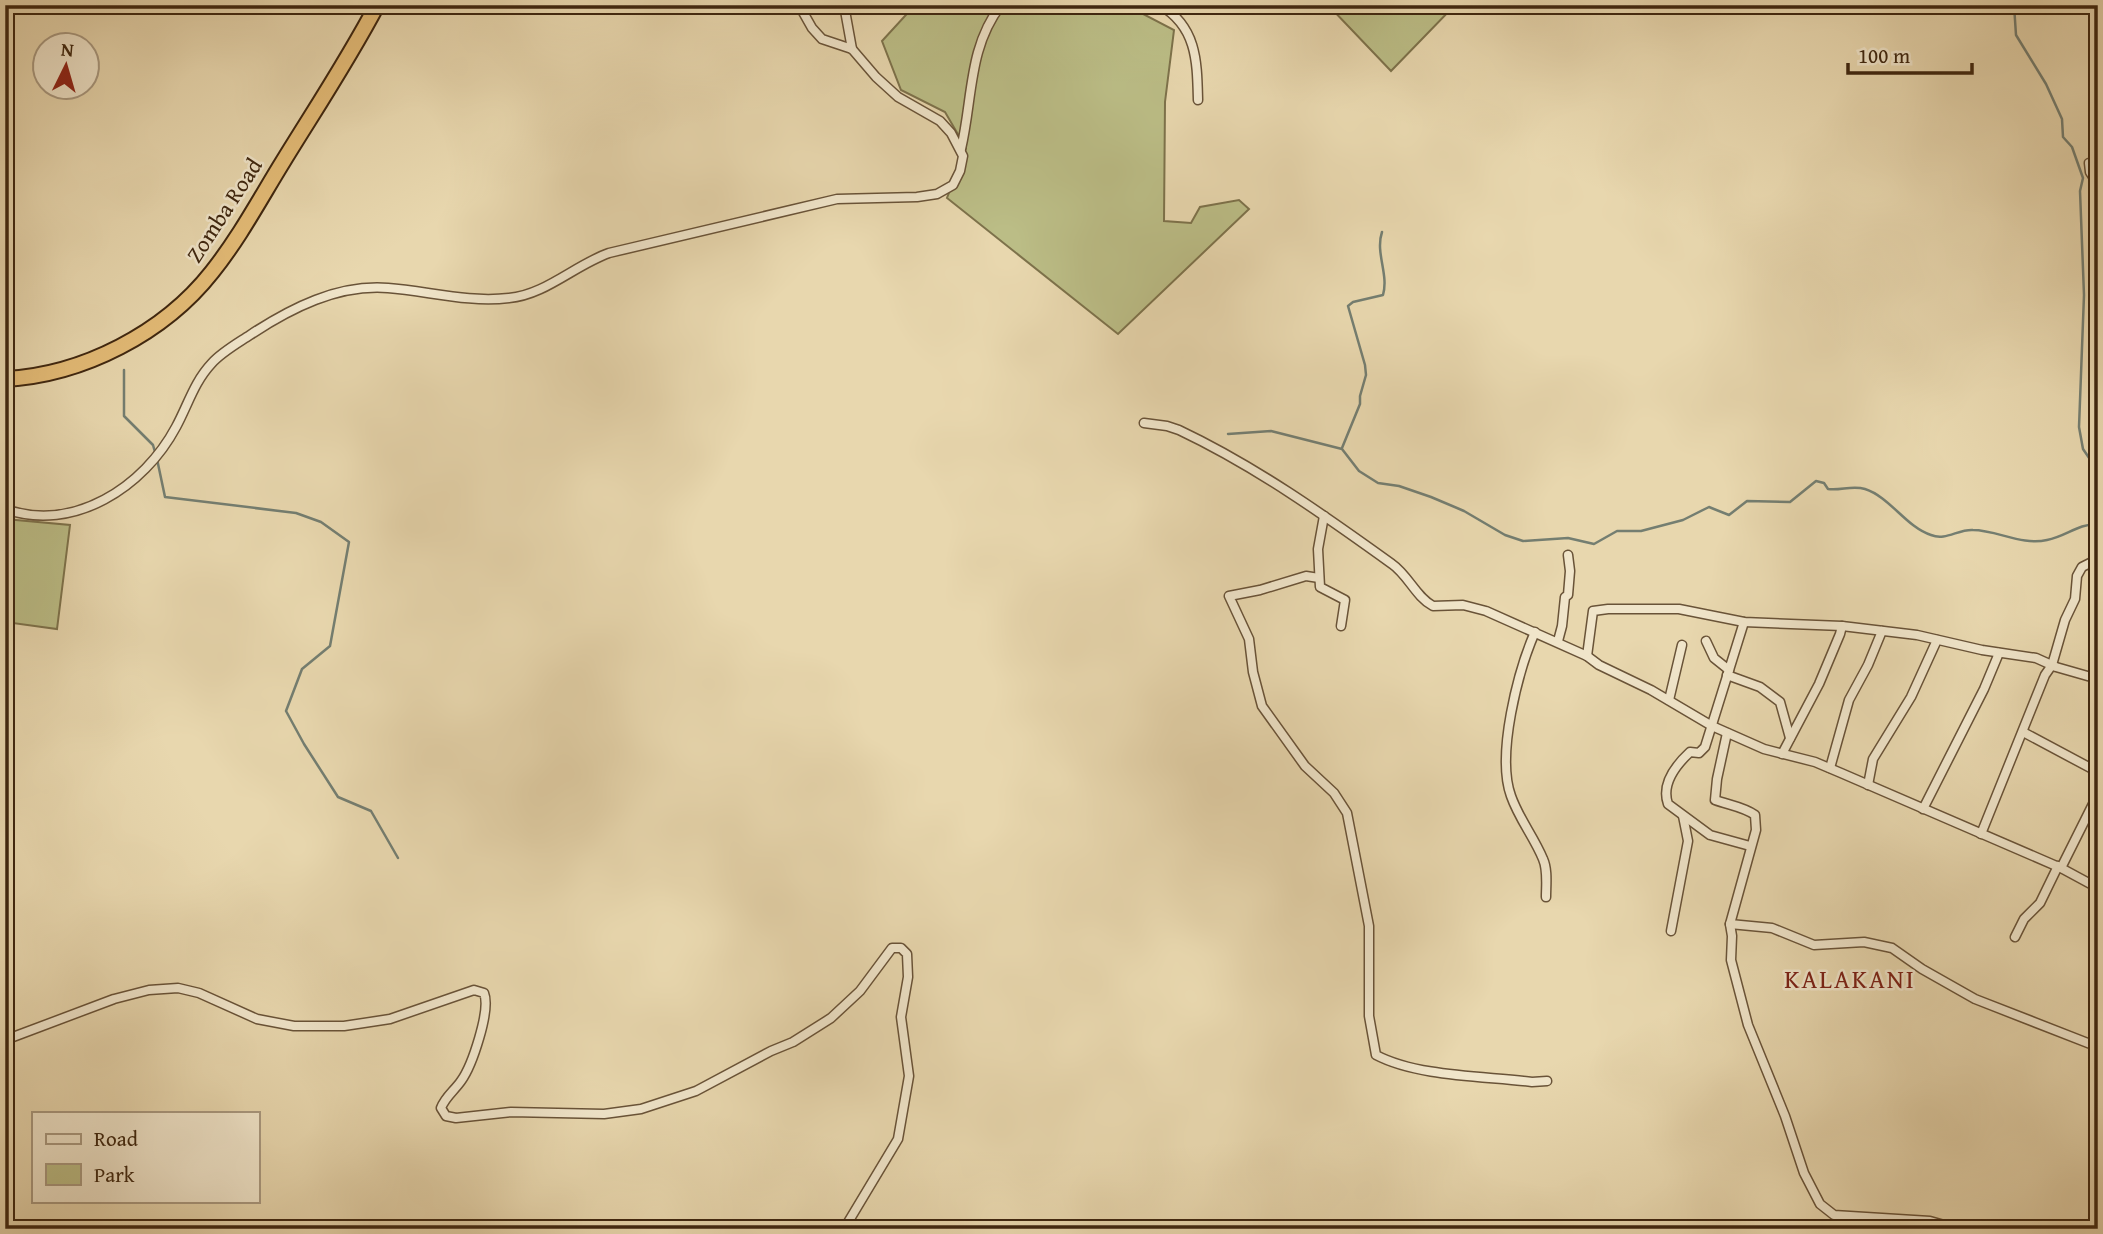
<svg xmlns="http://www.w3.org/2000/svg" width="2103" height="1234" font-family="'Gentium Book Plus',serif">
	<rect width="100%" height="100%" fill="#e8d7ae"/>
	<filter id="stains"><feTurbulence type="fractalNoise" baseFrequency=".00286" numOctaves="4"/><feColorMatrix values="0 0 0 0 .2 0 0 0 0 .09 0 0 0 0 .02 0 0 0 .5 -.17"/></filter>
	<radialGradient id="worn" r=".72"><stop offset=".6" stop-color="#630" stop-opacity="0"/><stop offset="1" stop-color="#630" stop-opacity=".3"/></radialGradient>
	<!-- green -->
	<g fill="#bbbd86" stroke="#7d724b" stroke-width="2">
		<polygon points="915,5 1126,5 1174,30 1165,102 1164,221 1191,223 1200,207 1239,200 1249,209 1118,334 947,198 966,148 945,112 901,90 882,41"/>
		<polygon points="1328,5 1455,5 1391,71"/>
		<polygon points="5,519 70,525 57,629 5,622"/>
	</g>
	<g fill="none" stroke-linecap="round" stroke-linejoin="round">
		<!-- stream -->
		<g stroke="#747e71" stroke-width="2.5">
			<polyline points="2014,5 2016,35 2046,84 2062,119 2063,137 2072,147 2083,178 2080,191 2084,295 2079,427 2083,449 2098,471"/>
			<polyline points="124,370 124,416 153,445 155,452"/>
			<path d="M1228,434L1271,431L1342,449L1359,471L1378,483L1399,486L1431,497L1464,511L1505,535L1523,541L1568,538L1594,544L1617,531H1641L1683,520L1709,507L1729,515L1747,501L1790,502L1816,481L1824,483L1828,489C1840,491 1852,485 1865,489C1890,497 1906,527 1931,535C1946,541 1958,529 1973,530C1997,530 2022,546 2047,540C2067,536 2077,524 2098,524"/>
			<path d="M1342,448L1360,404V396L1366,375L1365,365L1348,306L1353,302L1383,295C1389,274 1375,253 1382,232"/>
			<polyline points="157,459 165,497 296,513 321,522 349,542 330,646 302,669 286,711 304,744 338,797 371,811 398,858"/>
		</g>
		<defs>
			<g id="street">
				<polyline points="844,5 852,49"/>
				<path d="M1160,5C1197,27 1197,61 1198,100"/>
				<path d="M961,149C973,98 968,48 1001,5"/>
				<polyline points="2089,163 2090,172 2097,183 2098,210"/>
				<path d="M1144,423L1167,426L1179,430C1255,466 1324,515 1392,564C1408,575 1416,597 1433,606L1463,605L1486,611L1587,656L1599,665L1651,690L1712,726L1764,749L1815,762L1841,773L2061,868L2098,888"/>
				<path d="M5,509C74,533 144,487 176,427C188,405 194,382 212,363C222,352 238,343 250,335C291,308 338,284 388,288C428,291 468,303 509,298C545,295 575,265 609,253L837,199L917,197L937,194L953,185L960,171L963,156L951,133L940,121L898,97L876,77L852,49L822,39L812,28L799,5"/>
				<polyline points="1324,516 1318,549 1320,587 1345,600 1341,626"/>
				<path d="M1319,578L1306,576L1260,590L1229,596L1249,639L1253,672L1262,706L1305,766L1334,793L1347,813L1369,926V1016L1376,1055C1418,1077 1485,1076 1532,1082L1547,1081"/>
				<path d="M1744,622L1705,747L1699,753L1690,752C1676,765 1661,784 1668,804L1710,835L1750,846"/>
				<path d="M1535,632C1518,671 1496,755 1511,796C1519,819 1534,837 1543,859C1548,870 1546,885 1546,897"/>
				<polyline points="1558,641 1562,626 1565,597 1568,595 1570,571 1568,555"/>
				<polyline points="1706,641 1714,658 1729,670"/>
				<polyline points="1587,656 1593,611 1608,609 1679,609 1744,622 1842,626 1917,635 1982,650 2036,658 2056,667 2098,679"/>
				<polyline points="1727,675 1760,687 1780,702 1790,738"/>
				<polyline points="1669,700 1682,645"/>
				<polyline points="2023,732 2098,772"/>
				<path d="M1727,733L1717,779L1715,800C1729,805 1744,807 1755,815L1756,830L1730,924L1732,936L1731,960L1748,1025L1785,1116L1804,1173L1820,1204L1834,1215L1930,1221L1958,1229"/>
				<polyline points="1782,754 1819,684 1840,634 1842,626"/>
				<polyline points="1830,768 1849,700 1868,665 1882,631"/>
				<polyline points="1868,785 1873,759 1911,697 1937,640"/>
				<polyline points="1923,809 1984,689 1999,653"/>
				<polyline points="1981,834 2045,675 2052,665 2065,620 2075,599 2077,576 2082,567 2092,562 2098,563"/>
				<polyline points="2061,868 2098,794"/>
				<polyline points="1730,924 1772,928 1814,945 1864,942 1892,948 1922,969 1975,999 2098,1047"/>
				<polyline points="1671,931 1688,841 1683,816"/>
				<polyline points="2015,937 2024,919 2040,903 2058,866"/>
				<path d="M5,1040L114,999L149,990L178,988L199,993L257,1019L294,1026H344L390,1019L474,990L484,993C491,1010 472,1066 461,1081C454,1091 445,1097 441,1108L446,1116L456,1118L511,1112L604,1114L641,1109L696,1091L771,1051L793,1042L831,1018L860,991L892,948H901L907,954L908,977L901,1017L909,1076L898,1139L844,1229"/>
			</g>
			<path id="highway" d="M5,379C83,375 164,333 212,272C240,237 261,197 284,160C316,108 348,60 377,5"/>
		</defs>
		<!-- street casing -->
		<use href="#street" stroke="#695338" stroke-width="11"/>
		<!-- highway casing -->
		<use href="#highway" stroke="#3f2710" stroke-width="18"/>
		<!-- street -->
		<use href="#street" stroke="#f0e5ca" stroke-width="8"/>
		<!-- highway -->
		<use href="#highway" stroke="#e4bc77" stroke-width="14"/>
	</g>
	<g text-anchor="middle" stroke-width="5" stroke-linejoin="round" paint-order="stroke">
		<!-- street labels -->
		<g font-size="23" fill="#3f2710" stroke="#f0e5ca">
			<text transform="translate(224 210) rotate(-57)" y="8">Zomba Road</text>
		</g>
		<!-- quarter labels -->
		<g font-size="26" letter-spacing="2" fill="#7a1f14" stroke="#f0e5ca">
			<text x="1850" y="988">KALAKANI</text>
		</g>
	</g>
	<!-- margin -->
	<rect width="2103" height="1234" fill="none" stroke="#e8d7ae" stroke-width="28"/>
	<rect x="7" y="7" width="2089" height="1220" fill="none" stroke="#3f2710" stroke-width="3.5"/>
	<rect x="14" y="14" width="2075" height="1206" fill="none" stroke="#3f2710" stroke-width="2"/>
	<!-- legend -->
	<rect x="32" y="1112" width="228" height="91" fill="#f0e5ca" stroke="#a99980" stroke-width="2"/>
	<rect x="46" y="1134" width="35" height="10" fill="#f0e5ca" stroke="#a99980" stroke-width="2"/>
	<text x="94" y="1146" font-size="21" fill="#3f2710">Road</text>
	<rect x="46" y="1164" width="35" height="21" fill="#bbbd86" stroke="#a99980" stroke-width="2"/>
	<text x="94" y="1182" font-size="21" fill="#3f2710">Park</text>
	<!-- north arrow -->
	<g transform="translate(66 66) rotate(5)"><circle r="33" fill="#f0e5ca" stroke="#a99980" stroke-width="2"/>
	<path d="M0-5L12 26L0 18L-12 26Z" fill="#8f2418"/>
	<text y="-10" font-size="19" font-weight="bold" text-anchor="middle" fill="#3f2710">N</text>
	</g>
	<!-- scale -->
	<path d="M1848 63v10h124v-10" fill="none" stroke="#3f2710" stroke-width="3.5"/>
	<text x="1858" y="63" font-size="21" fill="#3f2710" stroke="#f0e5ca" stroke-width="5" paint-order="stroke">100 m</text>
	<rect width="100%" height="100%" filter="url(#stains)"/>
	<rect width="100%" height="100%" fill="url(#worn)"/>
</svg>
